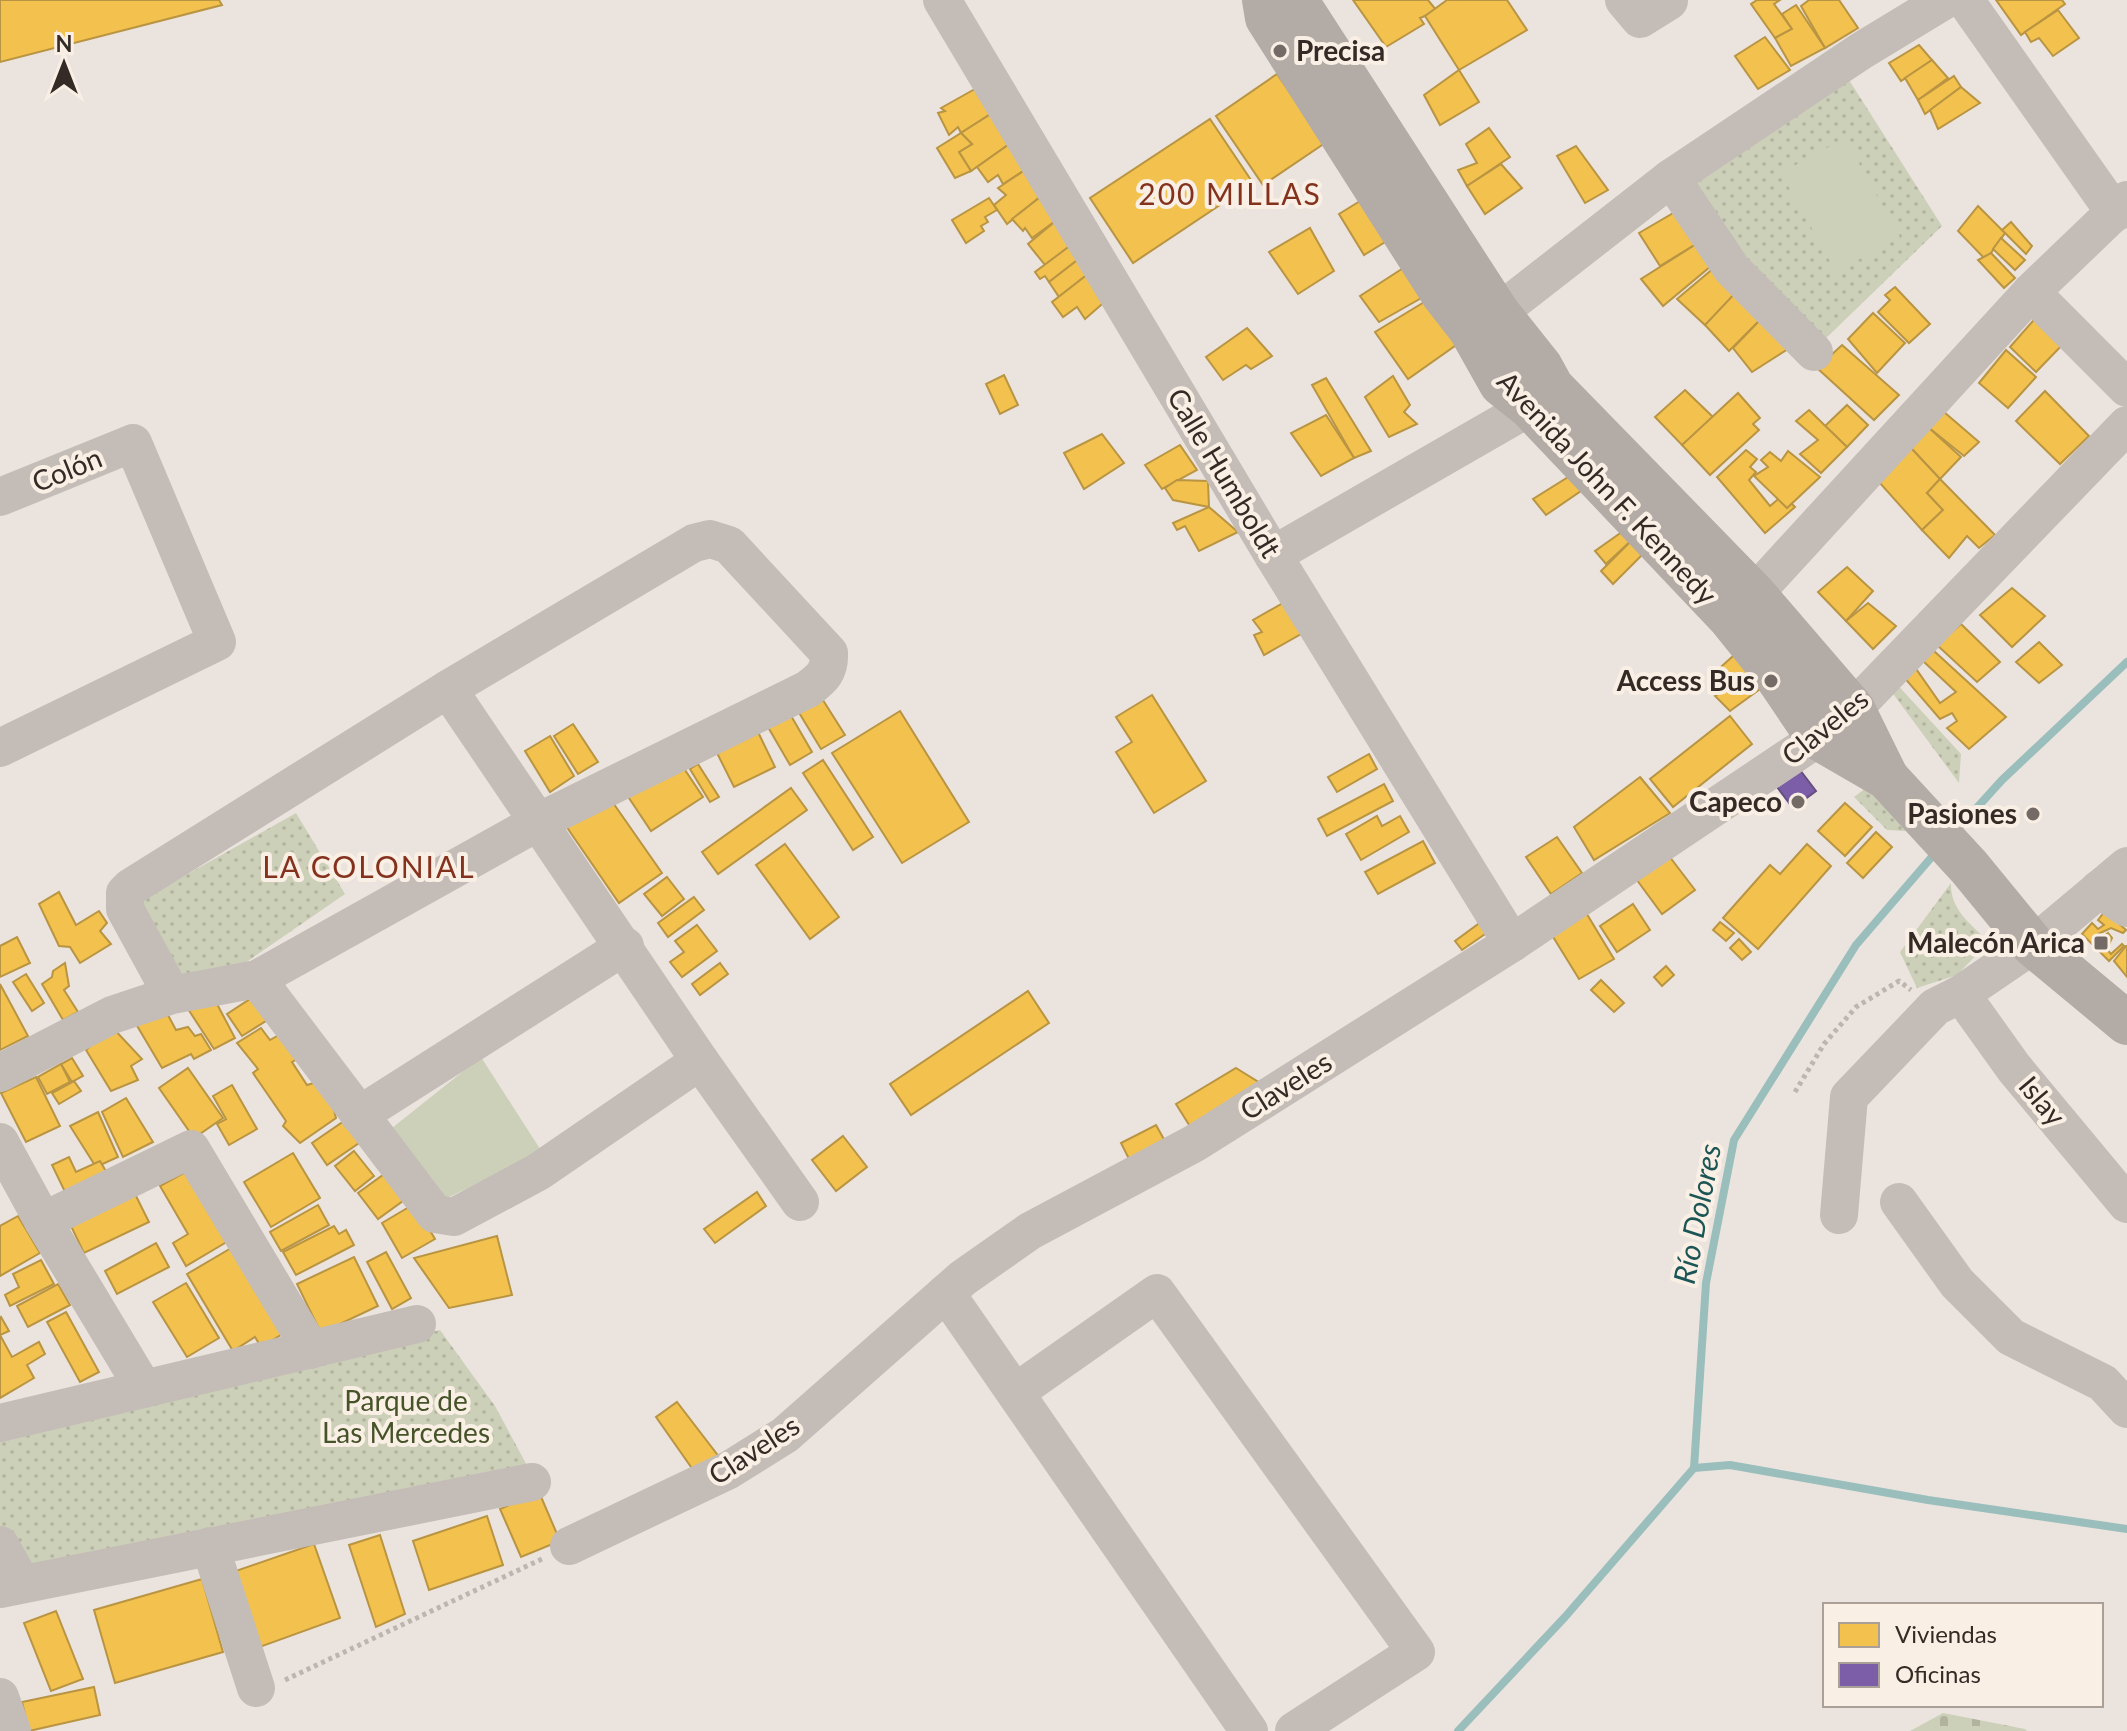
<svg xmlns="http://www.w3.org/2000/svg" width="2127" height="1731" font-family="Lato,sans-serif">
	<defs>
		<pattern id="grass-dots" width="8" height="8" patternUnits="userSpaceOnUse" patternTransform="scale(2)"><rect width="8" height="8" fill="#cdd0b8"/><path d="M2 2h.1M6 6h.1" fill="none" stroke="#b1b39e" stroke-width="1.8" stroke-linecap="round"/></pattern>
		<pattern id="cemetery-stones" width="16" height="16" patternUnits="userSpaceOnUse" patternTransform="scale(2)"><rect width="16" height="16" fill="#cdd0b8"/><path d="M2 7V4a2 2 0 0 1 4 0v3zM10 15v-3a2 2 0 0 1 4 0v3z" fill="#b1b39e"/></pattern>
	</defs>
	<rect width="100%" height="100%" fill="#ebe4de"/>
	<!-- grass -->
	<g fill="url(#grass-dots)">
		<polygon points="1849,80 1942,226 1820,344 1690,190 1694,182"/>
		<polygon points="1893,680 1961,754 1959,783 1891,691"/>
		<polygon points="1871,784 1922,832 1887,830 1854,797"/>
		<polygon points="296,813 345,894 245,963 183,977 136,903"/>
		<path d="M1951,883C1950,910 1971,924 1989,942L1957,975L1917,988L1900,952Z"/>
		<polygon points="440,1330 495,1406 530,1471 0,1576 0,1431"/>
	</g>
	<!-- cemetery -->
	<polygon fill="url(#cemetery-stones)" points="1943,1713 2025,1729 2027,1731 1910,1731"/>
	<!-- pitch -->
	<g fill="#cdd0b8">
		<polygon points="1845,138 1900,237 1836,272 1781,173"/>
		<polygon points="481,1057 542,1152 441,1201 392,1128"/>
	</g>
	<!-- homes -->
	<g fill="#f2c14e" stroke="#b99442" stroke-width="2">
		<polygon points="0,0 219,0 222,5 0,62"/>
		<polygon points="1353,0 1428,0 1437,11 1420,18 1424,24 1386,47"/>
		<polygon points="1447,0 1507,0 1527,30 1459,70 1425,16"/>
		<polygon points="1757,0 1780,0 1774,4 1792,29 1775,38 1751,4"/>
		<polygon points="1809,0 1839,0 1858,28 1825,48 1801,6"/>
		<polygon points="1996,0 2062,0 2065,4 2021,35"/>
		<polygon points="1796,5 1825,48 1791,66 1775,38 1792,29 1782,14"/>
		<polygon points="2058,10 2079,38 2053,56 2039,38 2031,42 2025,32"/>
		<polygon points="1765,37 1790,70 1758,89 1735,56"/>
		<polygon points="1919,45 1932,60 1901,81 1889,63"/>
		<polygon points="1932,60 1948,78 1918,100 1905,78"/>
		<polygon points="1459,70 1479,102 1440,125 1424,95"/>
		<polygon points="1277,74 1325,143 1263,185 1216,116"/>
		<polygon points="1954,76 1961,87 1925,114 1918,100"/>
		<polygon points="982,85 997,110 961,133 958,127 949,135 938,113 945,111 941,108"/>
		<polygon points="1961,87 1980,103 1938,129 1930,110"/>
		<polygon points="997,110 1015,140 971,171 959,152 972,144 961,133"/>
		<polygon points="1210,119 1253,183 1133,263 1090,198"/>
		<polygon points="1489,128 1510,157 1467,186 1458,170 1477,163 1466,144"/>
		<polygon points="961,133 972,144 959,152 971,171 955,178 937,148"/>
		<polygon points="1015,140 1031,166 1003,184 998,175 988,182 977,167"/>
		<polygon points="1576,146 1608,190 1585,203 1557,156"/>
		<polygon points="1501,164 1522,188 1485,214 1467,186"/>
		<polygon points="1031,166 1047,191 1007,224 994,205 1006,195 998,188"/>
		<polygon points="1373,193 1400,233 1364,255 1339,214"/>
		<polygon points="989,198 997,210 985,217 988,222 981,226 984,231 966,243 952,220"/>
		<polygon points="1039,198 1058,219 1032,238 1025,228 1023,231 1012,219"/>
		<polygon points="1978,206 2005,233 1986,260 1958,231"/>
		<polygon points="1675,212 1701,241 1660,266 1639,233"/>
		<polygon points="1058,219 1078,241 1045,265 1028,244"/>
		<polygon points="2011,222 2032,246 2026,254 2002,230"/>
		<polygon points="1310,228 1334,271 1298,294 1269,252"/>
		<polygon points="2001,238 2025,260 2015,270 1993,249"/>
		<polygon points="1701,241 1717,261 1663,306 1641,279"/>
		<polygon points="1071,245 1080,258 1049,282 1045,276 1040,279 1035,272"/>
		<polygon points="1991,253 2015,278 2004,288 1978,260"/>
		<polygon points="1080,258 1088,274 1059,297 1049,282"/>
		<polygon points="1411,263 1432,292 1379,322 1360,296"/>
		<polygon points="1715,267 1736,295 1705,325 1677,299"/>
		<polygon points="1088,274 1108,299 1085,319 1077,307 1063,317 1052,302"/>
		<polygon points="1895,287 1930,324 1909,343 1878,312 1890,300 1885,295"/>
		<polygon points="1738,290 1762,318 1729,351 1705,325"/>
		<polygon points="1439,293 1469,336 1408,379 1375,332"/>
		<polygon points="1873,313 1905,343 1877,373 1848,339"/>
		<polygon points="2040,313 2068,339 2036,372 2010,347"/>
		<polygon points="1762,318 1788,349 1752,372 1733,348"/>
		<polygon points="1247,328 1272,356 1251,369 1246,365 1223,380 1206,357"/>
		<polygon points="1842,345 1899,395 1874,420 1817,368"/>
		<polygon points="2006,350 2036,377 2008,408 1979,383"/>
		<polygon points="1004,375 1018,405 1000,414 986,384"/>
		<polygon points="1393,376 1410,405 1404,412 1417,424 1389,437 1365,397"/>
		<polygon points="1326,378 1371,451 1354,458 1312,385"/>
		<polygon points="1685,390 1714,418 1682,445 1655,417"/>
		<polygon points="2045,391 2089,436 2060,464 2016,421"/>
		<polygon points="1738,393 1760,418 1753,424 1759,430 1710,475 1682,445"/>
		<polygon points="1847,405 1868,425 1847,447 1825,426"/>
		<polygon points="1809,410 1847,447 1821,473 1800,454 1818,440 1796,421"/>
		<polygon points="1944,412 1979,442 1964,456 1928,427"/>
		<polygon points="1326,415 1354,458 1321,476 1291,433"/>
		<polygon points="1928,427 1961,457 1940,479 1911,448"/>
		<polygon points="1102,434 1124,463 1084,489 1064,453"/>
		<polygon points="1180,445 1197,470 1162,489 1145,465"/>
		<polygon points="1911,448 1940,479 1927,493 1943,510 1922,530 1879,482"/>
		<polygon points="1746,450 1757,459 1750,467 1756,472 1749,480 1770,506 1783,495 1795,507 1765,533 1717,477"/>
		<polygon points="1788,451 1820,477 1787,508 1754,476 1768,467 1761,460 1770,452 1781,461"/>
		<polygon points="1581,469 1594,482 1546,515 1533,499"/>
		<polygon points="1940,479 1995,535 1979,548 1967,536 1949,558 1922,530 1943,510 1927,493"/>
		<polygon points="1177,480 1208,481 1209,507 1173,500 1165,488"/>
		<polygon points="1209,507 1238,532 1199,551 1185,526 1177,530 1173,523"/>
		<polygon points="1626,529 1634,538 1606,564 1595,551"/>
		<polygon points="1634,538 1646,551 1613,584 1601,571"/>
		<polygon points="1847,567 1873,591 1846,621 1818,592"/>
		<polygon points="2012,588 2045,616 2012,647 1980,615"/>
		<polygon points="1290,599 1310,629 1264,655 1254,635 1262,632 1253,620"/>
		<polygon points="1868,603 1896,626 1873,649 1846,621"/>
		<polygon points="1961,624 2000,662 1977,682 1937,645"/>
		<polygon points="2039,642 2062,665 2039,683 2016,662"/>
		<polygon points="1743,647 1771,681 1730,711 1715,696 1727,689 1712,675"/>
		<polygon points="1934,651 2006,717 1969,749 1947,728 1957,721 1952,713 1940,719 1902,675 1914,666 1940,703 1956,692 1922,660"/>
		<polygon points="1152,695 1206,781 1154,813 1116,752 1132,742 1116,717"/>
		<polygon points="821,697 845,735 821,749 798,711"/>
		<polygon points="900,711 969,822 902,863 832,753"/>
		<polygon points="790,714 812,752 790,765 768,727"/>
		<polygon points="1730,716 1752,744 1673,807 1650,779"/>
		<polygon points="573,724 598,762 578,774 554,736"/>
		<polygon points="758,732 775,767 734,787 717,753"/>
		<polygon points="550,736 574,776 550,792 525,751"/>
		<polygon points="1369,754 1377,769 1337,792 1328,777"/>
		<polygon points="677,758 703,797 651,831 625,792"/>
		<polygon points="823,760 873,837 853,850 803,773"/>
		<polygon points="698,764 719,797 710,802 690,769"/>
		<polygon points="1640,777 1670,813 1594,860 1574,827"/>
		<polygon points="1384,784 1393,801 1327,836 1318,819"/>
		<polygon points="791,788 807,810 718,874 702,852"/>
		<polygon points="609,797 662,873 619,903 566,826"/>
		<polygon points="1845,803 1872,827 1845,856 1818,831"/>
		<polygon points="1377,816 1382,826 1400,816 1409,832 1361,860 1346,834"/>
		<polygon points="1876,832 1892,847 1863,878 1847,863"/>
		<polygon points="1557,837 1582,873 1551,894 1526,857"/>
		<polygon points="1423,841 1435,863 1378,894 1365,872"/>
		<polygon points="785,844 839,917 810,939 756,865"/>
		<polygon points="1807,844 1831,866 1758,949 1723,918 1770,865 1780,874"/>
		<polygon points="1663,848 1695,890 1662,914 1631,872"/>
		<polygon points="667,877 684,899 662,916 644,894"/>
		<polygon points="59,892 76,925 99,911 107,923 100,931 111,944 80,963 70,947 59,946 39,904"/>
		<polygon points="694,897 704,910 668,937 658,923"/>
		<polygon points="1633,904 1650,930 1617,952 1600,926"/>
		<polygon points="1582,906 1614,959 1579,979 1547,927"/>
		<polygon points="2105,911 2126,930 2123,933 2111,928 2098,934 2098,941 2108,933 2112,938 2107,949 2111,954 2122,944 2124,946 2109,961 2082,934 2092,923 2098,929 2104,925 2098,920"/>
		<polygon points="1481,922 1488,932 1462,950 1455,941"/>
		<polygon points="1720,922 1734,933 1726,941 1713,930"/>
		<polygon points="697,925 717,951 682,977 670,962 684,952 675,941"/>
		<polygon points="17,937 30,963 0,977 0,946"/>
		<polygon points="1739,939 1751,952 1742,960 1730,948"/>
		<polygon points="2126,946 2127,946 2127,977 2114,961"/>
		<polygon points="65,963 69,986 64,990 78,1012 63,1020 42,984 52,977 53,971"/>
		<polygon points="720,963 728,974 700,995 692,984"/>
		<polygon points="1666,966 1674,975 1662,986 1654,977"/>
		<polygon points="26,974 44,1003 32,1011 13,982"/>
		<polygon points="1601,980 1624,1003 1614,1012 1591,990"/>
		<polygon points="0,984 28,1036 0,1050"/>
		<polygon points="1028,991 1049,1023 911,1115 890,1084"/>
		<polygon points="259,993 274,1016 242,1036 227,1014"/>
		<polygon points="217,1004 235,1038 214,1049 188,1009"/>
		<polygon points="168,1015 176,1030 188,1027 195,1036 201,1034 211,1050 194,1059 191,1054 162,1068 136,1024"/>
		<polygon points="112,1027 142,1059 131,1066 138,1080 111,1091 86,1050"/>
		<polygon points="261,1028 270,1040 284,1032 301,1057 292,1062 307,1085 317,1082 332,1102 336,1118 300,1143 283,1126 286,1121 253,1073 258,1069 237,1043"/>
		<polygon points="72,1058 83,1076 72,1082 61,1064"/>
		<polygon points="61,1064 70,1082 47,1094 38,1077"/>
		<polygon points="188,1068 223,1118 194,1138 159,1088"/>
		<polygon points="1236,1068 1265,1086 1191,1128 1176,1104"/>
		<polygon points="36,1077 60,1126 26,1142 1,1093"/>
		<polygon points="74,1081 81,1091 59,1104 52,1093"/>
		<polygon points="232,1085 257,1129 229,1145 217,1124 226,1119 213,1096"/>
		<polygon points="126,1098 153,1142 123,1157 102,1112"/>
		<polygon points="98,1112 118,1157 96,1167 70,1126"/>
		<polygon points="347,1119 362,1141 327,1165 312,1143"/>
		<polygon points="1156,1125 1165,1141 1129,1159 1121,1143"/>
		<polygon points="843,1136 867,1167 836,1191 812,1160"/>
		<polygon points="354,1151 374,1176 355,1191 335,1166"/>
		<polygon points="293,1153 320,1198 271,1227 244,1182"/>
		<polygon points="69,1157 76,1172 100,1161 107,1173 66,1194 52,1165"/>
		<polygon points="189,1170 230,1240 186,1266 173,1243 188,1234 160,1186"/>
		<polygon points="387,1172 407,1198 378,1219 358,1193"/>
		<polygon points="757,1192 766,1206 715,1243 704,1229"/>
		<polygon points="135,1194 149,1222 84,1253 70,1224"/>
		<polygon points="414,1204 435,1239 402,1258 382,1223"/>
		<polygon points="318,1205 329,1225 281,1251 270,1232"/>
		<polygon points="18,1216 40,1253 0,1276 0,1226"/>
		<polygon points="334,1226 339,1234 346,1230 354,1245 296,1275 283,1252"/>
		<polygon points="497,1236 512,1295 449,1308 414,1258"/>
		<polygon points="156,1243 169,1267 117,1294 105,1271"/>
		<polygon points="238,1244 289,1330 261,1347 255,1337 233,1351 187,1274"/>
		<polygon points="386,1252 411,1298 392,1309 367,1262"/>
		<polygon points="354,1257 378,1306 321,1333 297,1284"/>
		<polygon points="41,1260 54,1284 10,1306 5,1295 19,1287 13,1274"/>
		<polygon points="186,1283 219,1338 187,1357 153,1302"/>
		<polygon points="58,1284 70,1305 28,1327 17,1306"/>
		<polygon points="66,1312 99,1372 80,1382 47,1322"/>
		<polygon points="1,1317 9,1331 0,1335 12,1357 39,1342 45,1354 27,1365 34,1378 0,1398 0,1318"/>
		<polygon points="677,1402 723,1462 698,1477 656,1417"/>
		<polygon points="539,1492 560,1541 521,1557 500,1509"/>
		<polygon points="487,1516 503,1565 429,1590 413,1541"/>
		<polygon points="380,1535 405,1614 376,1627 349,1545"/>
		<polygon points="314,1544 340,1618 254,1649 227,1574"/>
		<polygon points="202,1579 223,1652 115,1683 94,1610"/>
		<polygon points="56,1611 83,1679 51,1691 24,1623"/>
		<polygon points="94,1687 100,1715 29,1731 22,1702"/>
	</g>
	<!-- offices -->
	<polygon fill="#7b5ea7" stroke="#664e80" stroke-width="2" points="1800,770 1816,791 1793,808 1777,787"/>
	<g fill="none" stroke-linecap="round" stroke-linejoin="round">
		<!-- stream -->
		<g stroke="#9abebc" stroke-width="8">
			<polyline points="1954,833 2002,780 2127,662"/>
			<polyline points="1694,1468 1730,1465 1928,1500 2127,1529"/>
			<polyline points="1458,1731 1565,1617 1694,1468 1706,1283 1734,1140 1856,945 1936,852"/>
		</g>
		<!-- path -->
		<g stroke="#bdb5af" stroke-width="5" stroke-dasharray="4 4" stroke-linecap="butt">
			<polyline points="1795,1092 1824,1044 1856,1007 1899,981 1911,990"/>
			<polyline points="285,1680 544,1558"/>
		</g>
		<!-- minor -->
		<g stroke="#c4bdb7" stroke-width="38">
			<polyline points="942,0 1273,555 1512,943"/>
			<polyline points="1624,0 1640,19 1669,1"/>
			<polyline points="1965,0 2115,213"/>
			<polyline points="1671,178 1732,269 1814,352"/>
			<polyline points="2031,292 2127,388"/>
			<polyline points="1472,328 1498,313 1671,178 1861,51 1945,0"/>
			<polyline points="0,497 133,443 217,642 0,748"/>
			<polyline points="1273,555 1530,407 1551,388"/>
			<polyline points="1734,612 1754,594 2031,292 2127,200"/>
			<polyline points="448,689 700,1061 800,1202"/>
			<polyline points="2099,889 2127,908"/>
			<polyline points="257,979 435,1214 454,1217 538,1172 700,1061"/>
			<polyline points="1961,994 2014,1068 2127,1204"/>
			<path d="M0,1073L112,1015L172,995L257,979L538,822L808,689C822,678 830,672 829,653L729,545L710,539L694,543L448,689L131,887L125,893V909L172,995"/>
			<polyline points="359,1115 625,946"/>
			<polyline points="0,1142 43,1221 144,1389"/>
			<polyline points="1899,1202 1957,1283 2011,1337 2103,1383 2127,1409"/>
			<polyline points="1839,1215 1849,1097 1935,1007 1961,994 2033,945 2127,866"/>
			<polyline points="43,1221 191,1149 311,1350"/>
			<polyline points="946,1293 1249,1731"/>
			<polyline points="1016,1392 1157,1293 1416,1652 1294,1731"/>
			<polyline points="0,1423 417,1324"/>
			<polyline points="0,1545 22,1584"/>
			<polyline points="210,1546 256,1688"/>
			<polyline points="569,1546 729,1470 785,1435 963,1278 1030,1231 1195,1143 1512,943 1818,738 1853,709 2127,425"/>
			<polyline points="0,1589 532,1482"/>
			<polyline points="0,1697 12,1731"/>
		</g>
		<!-- major -->
		<g stroke="#b3aba6" stroke-width="44">
			<polyline points="1264,0 1267,18 1442,293 1470,329 1501,384 1530,407 1729,617 1774,673 1818,738 1887,778 1969,867 2033,945 2127,1023"/>
			<polyline points="1296,0 1498,313 1541,367 1552,387 1754,594 1853,709 1887,778"/>
		</g>
	</g>
	<!-- markers -->
	<g fill="#746b66" stroke="#f9efe4" stroke-width="3">
		<circle cx="1280" cy="51" r="8"/>
		<circle cx="1771" cy="681" r="8"/>
		<circle cx="1798" cy="802" r="8"/>
		<circle cx="2033" cy="814" r="8"/>
		<rect x="2093" y="935" width="16" height="16" rx="4"/>
	</g>
	<g text-anchor="middle" stroke-width="8" stroke-linejoin="round" paint-order="stroke">
		<!-- poi labels -->
		<g font-size="28" font-weight="bold" fill="#342a26" stroke="#f9efe4" text-anchor="end">
			<text x="1296" y="61" text-anchor="start">Precisa</text>
			<text x="1755" y="691">Access Bus</text>
			<text x="1782" y="812">Capeco</text>
			<text x="2017" y="824">Pasiones</text>
			<text x="2085" y="953">Malecón Arica</text>
		</g>
		<!-- street labels -->
		<g font-size="28" fill="#342a26" stroke="#f9efe4">
			<text transform="translate(67 470) rotate(-22)" y="10">Colón</text>
			<text transform="translate(1224 473) rotate(59)" y="10">Calle Humboldt</text>
			<text transform="translate(1607 488) rotate(47)" y="10">Avenida John F. Kennedy</text>
			<text transform="translate(1825 727) rotate(-39)" y="10">Claveles</text>
			<text transform="translate(1286 1086) rotate(-32)" y="10">Claveles</text>
			<text transform="translate(2042 1101) rotate(50)" y="10">Islay</text>
			<text transform="translate(754 1450) rotate(-33)" y="10">Claveles</text>
		</g>
		<!-- park labels -->
		<g font-size="28" fill="#465329" stroke="#f9efe4">
			<text x="406" y="1411">Parque de<tspan x="406" dy="32">Las Mercedes</tspan></text>
		</g>
		<!-- neighbourhood labels -->
		<g font-size="30" letter-spacing="2" fill="#84321e" stroke="#f9efe4">
			<text x="1230" y="205">200 MILLAS</text>
			<text x="369" y="878">LA COLONIAL</text>
		</g>
		<!-- water labels -->
		<g font-size="30" font-style="italic" fill="#1b5556" stroke="#f9efe4">
			<text transform="translate(1698 1214) rotate(-79)" y="10">Río Dolores</text>
		</g>
	</g>
	<!-- legend -->
	<rect x="1823" y="1603" width="280" height="104" fill="#f9efe4" stroke="#aaa098" stroke-width="2"/>
	<rect x="1839" y="1623" width="40" height="24" fill="#f2c14e" stroke="#aaa098" stroke-width="2"/>
	<text x="1895" y="1643" font-size="24" fill="#342a26">Viviendas</text>
	<rect x="1839" y="1663" width="40" height="24" fill="#7b5ea7" stroke="#aaa098" stroke-width="2"/>
	<text x="1895" y="1683" font-size="24" fill="#342a26">Oficinas</text>
	<!-- north arrow -->
	<g transform="translate(64 64)" stroke="#f9efe4" stroke-width="6" paint-order="stroke">
	<path d="M0-6L14 30L0 20L-14 30Z" fill="#342a26"/>
	<text y="-12" font-size="22" font-weight="bold" text-anchor="middle" fill="#342a26">N</text>
	</g>
</svg>
